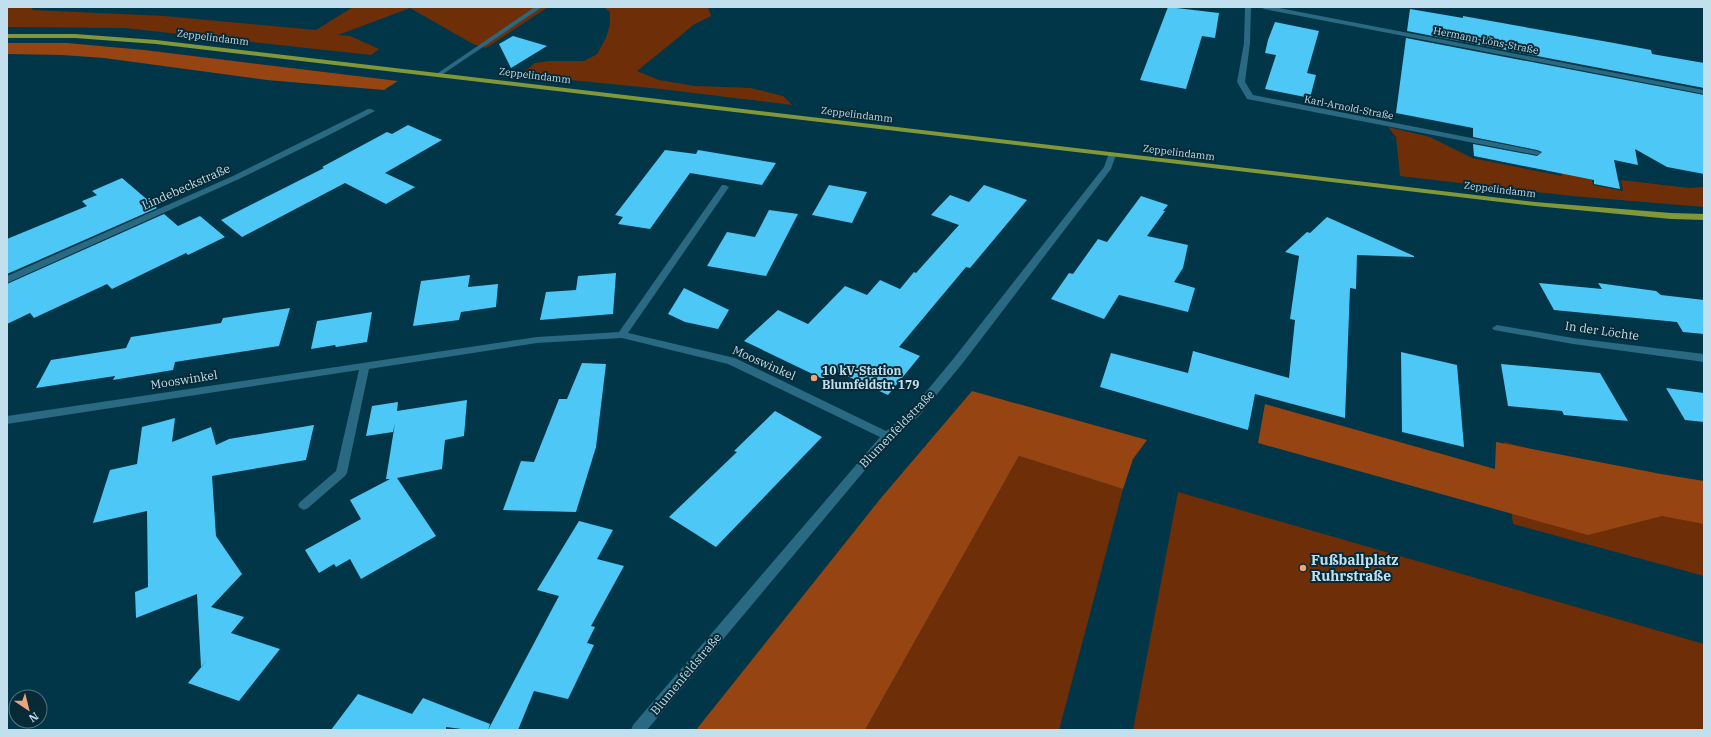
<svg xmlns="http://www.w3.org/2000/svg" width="1711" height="737" font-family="'IBM Plex Serif',serif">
	<rect width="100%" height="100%" fill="#003647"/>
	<!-- green -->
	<g fill="#6e2f08">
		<polygon points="7,7 31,7 33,10 164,16 316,30 353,7 548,7 486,48 473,44 410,8 338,35 350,36 379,49 371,55 125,28 7,27"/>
		<polygon points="604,7 708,7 711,16 693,25 679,37 637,71 659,80 695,86 751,88 783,96 792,105 661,89 520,75 535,63 549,61 584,61 597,54 606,38 610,24 610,12"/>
		<polygon points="1388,127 1430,137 1472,158 1562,176 1561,162 1584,137 1593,185 1623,191 1621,180 1689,188 1704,187 1704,207 1572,196 1400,176 1396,137"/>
		<polygon points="1504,442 1704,494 1704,576 1513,524"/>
		<polygon points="1019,456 1123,489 1059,730 865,730"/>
		<polygon points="1178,492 1704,644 1704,730 1133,730"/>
	</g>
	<!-- forest -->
	<g fill="#964411">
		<polygon points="7,43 67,43 144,50 398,81 384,90 267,80 104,58 62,55 7,54"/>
		<polygon points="972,391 1147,440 1133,459 1123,489 1019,456 865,730 696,730 881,498"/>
		<polygon points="1265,404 1495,469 1496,442 1661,474 1704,481 1704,524 1662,516 1588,535 1258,443"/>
	</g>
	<!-- building -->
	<g fill="#4dc7f5">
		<polygon points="1168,7 1219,13 1215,38 1202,36 1186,89 1140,80"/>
		<polygon points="1410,9 1463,18 1463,16 1614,43 1651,50 1652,54 1704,63 1704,88 1407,31"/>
		<polygon points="1275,22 1319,31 1307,73 1316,75 1310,98 1265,89 1276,55 1265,53 1268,40"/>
		<polygon points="513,36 547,46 511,68 499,44"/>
		<polygon points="1406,38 1704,95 1704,174 1667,167 1635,149 1638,165 1614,160 1620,189 1594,184 1594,180 1474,156 1473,144 1537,156 1542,152 1537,150 1473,137 1473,128 1396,113"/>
		<polygon points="408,125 442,140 385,173 415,187 386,204 345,183 242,237 221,220 324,168 322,167 387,132 392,134"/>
		<polygon points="665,150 696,154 698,150 776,163 762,185 690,173 650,229 618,224 623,217 615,215"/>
		<polygon points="122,178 157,208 7,274 7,239 87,206 82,201 97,195 92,191"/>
		<polygon points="829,185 867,192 852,223 812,215"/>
		<polygon points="984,185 1027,200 970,268 966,267 899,347 920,356 888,395 832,369 823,379 744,341 778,310 808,324 845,286 867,295 880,280 900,289 914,272 916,273 959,225 931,215 950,195 969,202"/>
		<polygon points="1141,196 1168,205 1163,211 1165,211 1147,236 1188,245 1183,268 1174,282 1195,288 1188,312 1119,295 1104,319 1051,299 1069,273 1073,274 1098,239 1107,242"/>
		<polygon points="769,210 798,214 766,276 707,266 727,232 755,237"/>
		<polygon points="164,214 178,226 200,216 225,237 188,255 186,253 112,289 107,284 34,318 30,313 7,324 7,284"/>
		<polygon points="1327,217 1414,256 1414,257 1357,255 1356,289 1350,288 1345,418 1255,394 1248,430 1100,387 1111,353 1188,373 1193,351 1289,378 1295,320 1290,319 1299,256 1285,252 1307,232 1310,233"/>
		<polygon points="616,273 613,314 540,320 546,292 576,290 578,276"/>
		<polygon points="470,275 468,287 498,284 496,307 461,312 459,320 413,326 421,281"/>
		<polygon points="1539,283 1602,289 1598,283 1656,291 1661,295 1704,300 1704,334 1683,332 1677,322 1554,310"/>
		<polygon points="684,288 729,310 718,329 685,322 668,314"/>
		<polygon points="290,308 279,346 175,362 173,370 113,380 115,376 36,388 51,360 126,348 131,337 221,323 223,318"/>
		<polygon points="372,312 367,342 336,347 335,345 311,349 317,321"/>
		<polygon points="1401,352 1457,365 1464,447 1402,432"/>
		<polygon points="582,363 606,364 596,447 576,512 503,510 521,461 534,462 559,399 567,399"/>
		<polygon points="1501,364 1600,373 1628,421 1564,415 1562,411 1508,406"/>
		<polygon points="1666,388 1704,393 1704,422 1685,420"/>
		<polygon points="467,400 464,436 445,440 442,469 397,478 436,536 361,579 350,559 336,567 334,564 319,573 305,550 361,519 350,500 390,479 386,479 395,423 393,432 366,436 372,406 398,402 397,411"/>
		<polygon points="775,411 822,437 716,547 669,517 737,452 734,451"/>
		<polygon points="175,418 172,442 211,427 216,445 229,439 314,425 306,460 212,476 216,536 242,574 211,607 244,617 231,633 280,649 239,701 188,683 208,659 201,667 197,594 136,618 135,592 148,587 147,511 93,523 110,470 137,464 142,427"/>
		<polygon points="579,521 613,530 597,559 624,566 591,626 595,627 587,643 594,645 568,699 534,691 518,730 488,730 559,596 537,590"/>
		<polygon points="358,694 412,714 423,698 490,724 488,730 469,730 446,727 446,730 331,730"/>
	</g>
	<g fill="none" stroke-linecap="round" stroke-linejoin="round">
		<!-- minor -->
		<g fill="#296981" fill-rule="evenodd">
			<polygon points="535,7 542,7 440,76 435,75"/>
			<polygon points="1245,7 1251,7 1250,43 1245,82 1253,95 1537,151 1541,153 1537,155 1247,99 1237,82 1244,43"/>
			<polygon points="1261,7 1274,7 1704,90 1704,94 1264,9"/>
			<polygon points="368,109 371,109 375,111 329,135 239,179 7,283 7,276 233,176"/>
			<polygon points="1109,153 1112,153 1116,155 1111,169 962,364 919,416 891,439 647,730 631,730 633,725 880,437 728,364 622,338 537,343 369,369 347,473 345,476 308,508 304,510 300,508 298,505 300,502 336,471 359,370 7,424 7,416 537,337 619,332 722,185 725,185 729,187 628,333 735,358 886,431 911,410 954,358 1104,167"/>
			<polygon points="1497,325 1573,338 1704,354 1704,362 1573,344 1494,330 1492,328"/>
		</g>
		<!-- major -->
		<polygon fill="#829737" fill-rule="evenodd" points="7,34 75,34 156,40 1535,202 1671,213 1704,214 1704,220 1671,219 1535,206 156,44 75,38 7,38"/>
	</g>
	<!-- markers -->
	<g fill="#f1a27b" stroke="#082a37" stroke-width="1.5">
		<circle cx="814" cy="378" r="4"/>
		<circle cx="1303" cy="568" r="4"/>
	</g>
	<g text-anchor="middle" stroke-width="4" stroke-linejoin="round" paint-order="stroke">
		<!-- far-street labels -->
		<g font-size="10" fill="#c1dfed" stroke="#082a37">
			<text transform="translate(213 37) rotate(7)" y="4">Zeppelindamm</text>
			<text transform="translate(1486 40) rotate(11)" y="4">Hermann-Löns-Straße</text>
			<text transform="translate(535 75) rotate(7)" y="4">Zeppelindamm</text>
			<text transform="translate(1349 107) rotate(11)" y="4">Karl-Arnold-Straße</text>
			<text transform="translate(857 114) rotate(7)" y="4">Zeppelindamm</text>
			<text transform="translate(1179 152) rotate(7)" y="4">Zeppelindamm</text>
			<text transform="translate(1500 189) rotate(7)" y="4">Zeppelindamm</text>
		</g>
		<!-- street labels -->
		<g font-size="12" fill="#c1dfed" stroke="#082a37">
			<text transform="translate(186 187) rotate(-24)" y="4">Lindebeckstraße</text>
			<text transform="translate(1602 331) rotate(8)" y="4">In der Löchte</text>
			<text transform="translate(764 363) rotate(24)" y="4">Mooswinkel</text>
			<text transform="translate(184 380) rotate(-9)" y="4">Mooswinkel</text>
			<text transform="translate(897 429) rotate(-46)" y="4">Blumenfeldstraße</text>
			<text transform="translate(686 674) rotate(-50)" y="4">Blumenfeldstraße</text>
		</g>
		<!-- poi labels -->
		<g font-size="12" font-weight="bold" fill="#c1dfed" stroke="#082a37" text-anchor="start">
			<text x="822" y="375">10 kV-Station<tspan x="822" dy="14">Blumfeldstr. 179</tspan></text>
		</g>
		<!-- near-poi labels -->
		<g font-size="14" font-weight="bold" fill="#c1dfed" stroke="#082a37" text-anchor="start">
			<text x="1311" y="565">Fußballplatz<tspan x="1311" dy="16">Ruhrstraße</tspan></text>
		</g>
	</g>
	<!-- border -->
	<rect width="1711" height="737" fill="none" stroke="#c1dfed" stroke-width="16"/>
	<!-- north arrow -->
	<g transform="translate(28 709) rotate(145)"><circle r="19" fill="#082a37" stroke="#527280"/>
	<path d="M0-3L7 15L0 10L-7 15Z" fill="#f1a27b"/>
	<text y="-6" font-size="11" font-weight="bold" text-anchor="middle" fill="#c1dfed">N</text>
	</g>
</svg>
